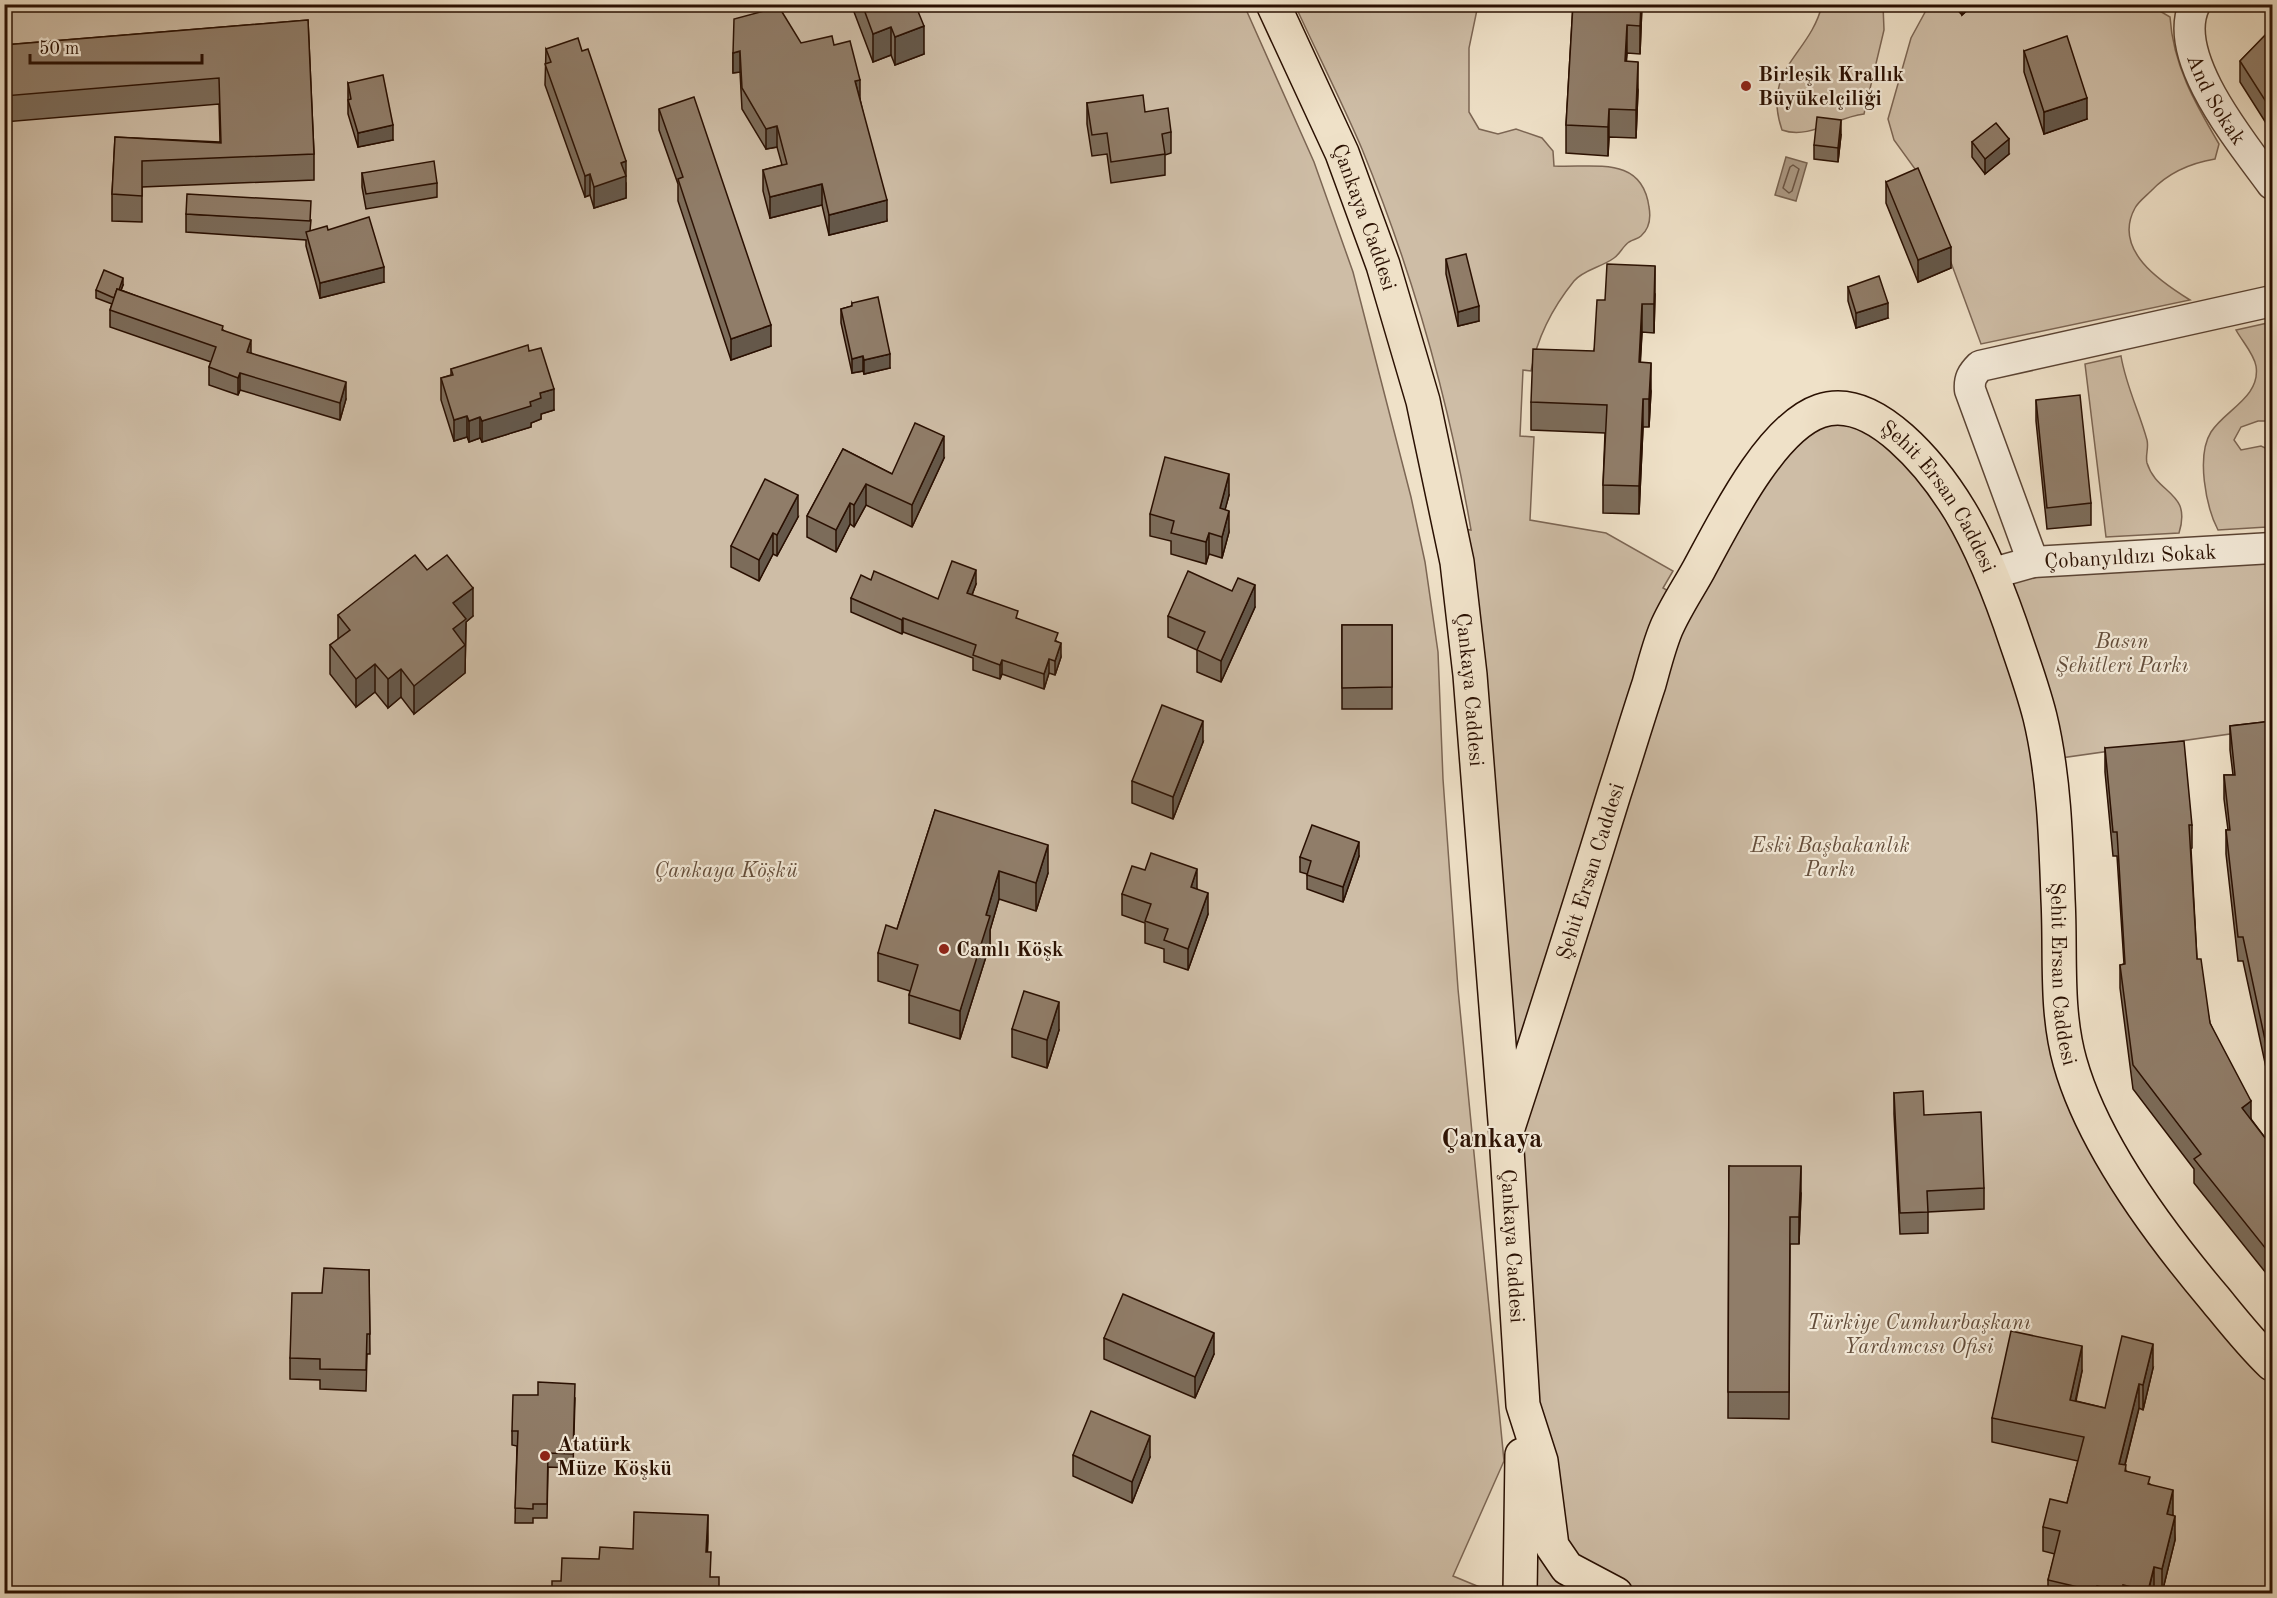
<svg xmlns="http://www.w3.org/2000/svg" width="2277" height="1598" font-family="'Old Standard TT',serif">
	<rect width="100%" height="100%" fill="#efe1c8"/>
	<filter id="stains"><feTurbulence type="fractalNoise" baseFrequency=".00333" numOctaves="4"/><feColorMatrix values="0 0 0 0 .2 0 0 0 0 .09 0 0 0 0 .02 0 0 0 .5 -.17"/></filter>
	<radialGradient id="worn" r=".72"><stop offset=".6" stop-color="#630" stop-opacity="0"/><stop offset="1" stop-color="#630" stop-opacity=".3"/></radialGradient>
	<!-- green -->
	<g fill="#cebda6" stroke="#7c6654" stroke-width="1.5">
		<polygon points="5,5 1244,5 1314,162 1353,272 1411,497 1425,562 1438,652 1443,779 1458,989 1504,1461 1453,1576 1494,1593 5,1594"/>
		<path d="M1295,5H1478L1469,48V112L1479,129L1498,134L1516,129L1542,138L1553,151L1554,166C1595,168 1642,155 1649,207C1651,218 1650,228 1641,236C1638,239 1634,239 1629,242C1623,246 1620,254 1614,258C1602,267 1583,270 1574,281C1553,307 1537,338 1531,371L1523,370L1520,436L1534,437L1530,520L1606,533L1673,571L1663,588L1682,599L1802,421L1883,423L1990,574L2272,548V728L2047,760L2090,1117L2272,1364V1593H1520L1523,1405L1450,527L1471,530C1449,401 1412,271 1362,149C1341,100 1317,53 1295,5Z"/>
		<path d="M1822,5H1883L1884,30L1864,114C1836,117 1809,140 1782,130C1761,69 1810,55 1822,5Z"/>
		<path d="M1929,5H2156L2158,10L2170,17C2173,65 2195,103 2219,144L2215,159C2191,163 2168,173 2151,191C2146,196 2138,202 2135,208C2112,250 2161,282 2190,300L1981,344L1918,173L1894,140L1888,119L1911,38Z"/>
		<path d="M2272,322V421H2258L2241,427L2234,440L2241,450L2261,446L2272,451V524L2267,527L2218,530C2206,507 2196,456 2211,432C2225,410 2261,397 2256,366C2254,354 2242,341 2236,330Z"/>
		<path d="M2121,356C2126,386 2139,411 2147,440C2149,448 2145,456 2147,463C2157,495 2192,491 2179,533L2106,537L2085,364Z"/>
	</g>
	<!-- water -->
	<polygon fill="#ac9a85" stroke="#786351" stroke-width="1.5" points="1786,157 1807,163 1796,201 1775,195"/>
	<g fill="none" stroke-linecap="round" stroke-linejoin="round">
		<!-- shore -->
		<polygon stroke="#6b5544" stroke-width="1.5" points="1793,165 1799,169 1792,191 1789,193 1783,188 1790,167"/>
		<defs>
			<g id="minor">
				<path id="s1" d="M2195,4C2169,56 2243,144 2272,184"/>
				<path d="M2033,562L1970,390C1969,379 1972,374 1980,366L2272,301"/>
				<path id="s2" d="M1990,574L2033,562L2272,548"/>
			</g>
			<g id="major">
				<path id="s3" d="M1273,4L1342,153L1383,265L1423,401L1457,562L1470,675L1506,1134L1523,1405L1541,1461L1552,1546L1567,1568L1616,1594"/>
				<path id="s4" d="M1506,1134C1543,1021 1579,908 1614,794C1626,757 1637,720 1649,684C1654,666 1659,646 1666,629C1675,608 1688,589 1699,569C1723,525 1770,428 1820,411C1875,392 1935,470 1960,511C1984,551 2002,599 2017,644C2025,667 2034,693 2040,717C2054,775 2056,840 2058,899C2061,953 2055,1009 2070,1062C2093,1144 2160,1234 2215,1299C2233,1321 2251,1344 2272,1364"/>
				<polyline points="1520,1594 1522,1455"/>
			</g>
		</defs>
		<!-- minor casing -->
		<use href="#minor" stroke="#5b4434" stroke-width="33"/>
		<!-- major casing -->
		<use href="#major" stroke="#2a1002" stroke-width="36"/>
		<!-- minor -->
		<use href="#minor" stroke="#f5ecdb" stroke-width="30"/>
		<!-- major -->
		<use href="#major" stroke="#efe1c8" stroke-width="33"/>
	</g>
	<!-- wall -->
	<g fill="#7c6c5a" stroke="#2a1002" stroke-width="1.5">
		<polygon points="851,4 915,4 924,54 895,65 891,55 873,62"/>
		<polygon points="1573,4 1642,4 1640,54 1627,53 1626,61 1638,90 1636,138 1609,137 1608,156 1566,153 1566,125"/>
		<polygon points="1952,4 1974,4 1962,15"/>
		<polygon points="308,20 314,154 314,180 142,187 142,222 112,221 112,194 115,137 220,142 219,104 4,122 4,45"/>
		<polygon points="2272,28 2272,145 2266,137 2266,123 2240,82 2240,61"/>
		<polygon points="801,43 834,45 860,99 887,221 829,235 822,205 770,218 763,191 763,170 782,165 777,147 766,149 742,109 740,72 733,73 733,53"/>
		<polygon points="546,49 626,183 626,198 594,208 590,195 585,197 545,85"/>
		<polygon points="2024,51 2087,119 2044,134 2024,72"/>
		<polygon points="348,83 393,140 358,147 348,114"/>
		<polygon points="1087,103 1145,112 1171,132 1171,153 1165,155 1165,175 1111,183 1107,154 1092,156 1087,124"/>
		<polygon points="659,109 771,346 731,360 678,201 678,184 659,130"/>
		<polygon points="1841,135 1838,162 1814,159 1814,145"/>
		<polygon points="1972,142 2009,154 1985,174 1972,157"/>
		<polygon points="362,173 437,183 437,197 366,209 362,187"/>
		<polygon points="1886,182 1951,268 1918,282 1886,203"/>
		<polygon points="186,214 311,220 310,231 328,230 384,282 320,298 306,246 306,240 186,232"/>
		<polygon points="1446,259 1479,321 1458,326 1446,274"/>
		<polygon points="123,285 121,290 223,330 251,353 346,399 340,420 240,390 238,395 209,385 209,367 211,362 110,327 110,310 112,304 96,298 96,290"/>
		<polygon points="1848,287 1888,318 1856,328 1848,301"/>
		<polygon points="1655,294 1654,333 1642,332 1640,362 1651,391 1649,427 1643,427 1639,514 1603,513 1603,485 1605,433 1531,430 1531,402 1594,351 1605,300"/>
		<polygon points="852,303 890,368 864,374 863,371 852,373 841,323 841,309 852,306"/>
		<polygon points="529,351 554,410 541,414 541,419 531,423 531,427 482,442 480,438 469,442 467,437 454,441 441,400 441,378 451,375 451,369"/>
		<polygon points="2036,400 2091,503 2091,525 2047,529 2036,421"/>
		<polygon points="843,449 892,474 944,458 912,527 866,505 854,527 850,524 836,552 807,537 807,516"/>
		<polygon points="1229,495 1225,509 1229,532 1222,558 1209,554 1206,564 1171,554 1171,541 1150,536 1150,514"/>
		<polygon points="798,517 777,556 773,554 759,581 731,567 731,546"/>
		<polygon points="427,570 473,616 466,622 465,673 414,714 401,697 388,708 375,692 356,707 330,674 330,645 338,640 338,615"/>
		<polygon points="976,584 972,595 1018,619 1058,642 1061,657 1055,675 1049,673 1044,689 1002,674 1000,679 973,670 973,658 903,632 902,634 851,612 851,598 938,599"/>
		<polygon points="1232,591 1255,607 1221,682 1197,672 1197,650 1168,637 1168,616"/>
		<rect x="1342" y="625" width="50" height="84"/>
		<polygon points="2272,721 2272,1086 2270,1086 2243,961 2238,961 2226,854 2226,830 2228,830 2224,799 2224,775 2233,775 2230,750 2230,726"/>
		<polygon points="1203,742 1173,819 1132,803 1132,781"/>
		<polygon points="2105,748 2192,825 2192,848 2191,849 2197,959 2210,1023 2251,1119 2272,1147 2272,1276 2270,1278 2194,1183 2194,1169 2133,1089 2120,988 2120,965 2124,964 2117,856 2113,856 2105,772"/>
		<polygon points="935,810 1048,873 1036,911 999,899 990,930 990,944 960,1039 909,1023 909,995 910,991 878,981 878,953 897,929"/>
		<polygon points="1359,856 1343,902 1307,889 1307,874 1300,872 1300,857"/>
		<polygon points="1197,889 1208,914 1188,970 1164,962 1164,949 1145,943 1145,923 1122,915 1122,894"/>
		<polygon points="1012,1029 1059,1030 1047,1068 1012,1057"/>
		<polygon points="1894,1093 1924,1115 1984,1188 1984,1209 1928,1212 1928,1233 1900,1234 1894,1114"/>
		<polygon points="1729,1166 1801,1193 1799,1244 1790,1244 1789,1419 1728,1418"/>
		<polygon points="369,1270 370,1354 367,1354 366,1391 320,1389 320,1380 290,1379 290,1358 322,1293"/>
		<polygon points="1104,1338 1214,1354 1195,1398 1104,1359"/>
		<polygon points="2153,1368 2143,1410 2139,1408 2125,1465 2126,1471 2150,1484 2173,1515 2175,1540 2162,1593 2154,1591 2153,1593 2048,1593 2048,1580 2055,1554 2043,1551 2043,1527 2067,1503 2078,1461 1992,1442 1992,1418 2082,1371 2076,1401 2105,1408"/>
		<polygon points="538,1395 575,1398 573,1468 548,1467 547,1518 533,1518 533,1523 515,1523 517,1446 512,1445 512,1431"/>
		<polygon points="1073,1455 1150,1457 1132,1503 1073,1476"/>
	</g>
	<!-- shaded-wall -->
	<g fill="#65584a" stroke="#2a1002" stroke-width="1.5">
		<polygon points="1641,4 1642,4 1640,54 1640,26"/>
		<polygon points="1966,4 1974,4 1962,15 1962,8"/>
		<polygon points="1627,25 1627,53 1625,89 1625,61"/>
		<polygon points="924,26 924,54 895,65 895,37"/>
		<polygon points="891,27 891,55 873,62 873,34"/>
		<polygon points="740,51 740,72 733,73 733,53"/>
		<polygon points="1638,62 1638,90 1636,138 1636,110"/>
		<polygon points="860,80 860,101 855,81"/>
		<polygon points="2087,98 2087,119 2044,134 2044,112"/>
		<polygon points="1609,109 1609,137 1608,156 1608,127"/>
		<polygon points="1841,120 1841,135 1838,162 1838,148"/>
		<polygon points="393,125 393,140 358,147 358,133"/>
		<polygon points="777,126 777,147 766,149 766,129"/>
		<polygon points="2009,139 2009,154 1985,174 1985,159"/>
		<polygon points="626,161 626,198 594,208 594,187 621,163"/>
		<polygon points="590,174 590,195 585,197 585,176"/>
		<polygon points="822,184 822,205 770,218 770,197"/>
		<polygon points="887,200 887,221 829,235 829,215"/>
		<polygon points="1951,247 1951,268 1918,282 1918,260"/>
		<polygon points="1655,266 1655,294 1654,333 1654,304"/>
		<polygon points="384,267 384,282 320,298 320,283"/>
		<polygon points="123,278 123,285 115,305 115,298"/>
		<polygon points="1888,303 1888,318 1856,328 1856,313"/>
		<polygon points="1642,304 1642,332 1639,390 1639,362"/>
		<polygon points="1479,306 1479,321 1458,326 1458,312"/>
		<polygon points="771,325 771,346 731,360 731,339"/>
		<polygon points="251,340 251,357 247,352"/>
		<polygon points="890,354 890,368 864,374 864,360"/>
		<polygon points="863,356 863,371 852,373 852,359"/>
		<polygon points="1651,363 1651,391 1649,427 1649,399"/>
		<polygon points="240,373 240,390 238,395 238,378"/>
		<polygon points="346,382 346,399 340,420 340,403"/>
		<polygon points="554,389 554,410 541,414 541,419 531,423 531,427 482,442 482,421 530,402 540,393"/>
		<polygon points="1643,399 1643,427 1639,514 1639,486"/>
		<polygon points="467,416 467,437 454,441 454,420"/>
		<polygon points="480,417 480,438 469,442 469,421"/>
		<polygon points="944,436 944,458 912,527 912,505"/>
		<polygon points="1229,474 1229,495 1220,529 1220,508"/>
		<polygon points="866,484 866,505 854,527 854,505"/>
		<polygon points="798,495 798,517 777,556 777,535"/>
		<polygon points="850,503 850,524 836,552 836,530"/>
		<polygon points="1229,511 1229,532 1222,558 1222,537"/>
		<polygon points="773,533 773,554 759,581 759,560"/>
		<polygon points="1209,533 1209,554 1206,564 1206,542"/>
		<polygon points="976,570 976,584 967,608 967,593"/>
		<polygon points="1255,585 1255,607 1221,682 1221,661"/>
		<polygon points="473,588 473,616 466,622 465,673 414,714 414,686 453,603"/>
		<polygon points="903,618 903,632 902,634 902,620"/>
		<polygon points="1061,643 1061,657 1055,675 1055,661"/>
		<polygon points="1049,659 1049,673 1044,689 1044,674"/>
		<polygon points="1002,660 1002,674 1000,679 1000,665"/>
		<polygon points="375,664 375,692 356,707 356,679"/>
		<polygon points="401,669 401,697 388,708 388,679"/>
		<polygon points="1203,721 1203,742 1173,819 1173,797"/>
		<polygon points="1359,842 1359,856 1343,902 1343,887"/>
		<polygon points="1048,845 1048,873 1036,911 1036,883"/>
		<polygon points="1197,869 1197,890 1191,887"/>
		<polygon points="999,871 999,899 990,930 990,944 960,1039 960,1011 986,915"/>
		<polygon points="1208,893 1208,914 1188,970 1188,949"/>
		<polygon points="1059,1002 1059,1030 1047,1068 1047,1040"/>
		<polygon points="2251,1101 2251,1124 2242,1108"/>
		<polygon points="1801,1166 1801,1193 1799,1244 1799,1217"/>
		<polygon points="2272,1252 2272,1276 2270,1278 2270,1254"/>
		<polygon points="1214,1333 1214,1354 1195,1398 1195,1377"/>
		<polygon points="2153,1344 2153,1368 2143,1410 2143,1385"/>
		<polygon points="2082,1346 2082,1371 2070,1424 2070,1400"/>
		<polygon points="2139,1384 2139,1408 2119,1488 2119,1464"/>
		<polygon points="1150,1436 1150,1457 1132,1503 1132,1482"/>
		<polygon points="2173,1490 2173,1514 2167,1538 2167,1514"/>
		<polygon points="708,1515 708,1542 706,1579 706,1552"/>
		<polygon points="2175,1516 2175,1540 2162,1593 2162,1569"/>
		<polygon points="2154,1567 2154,1591 2153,1593 2148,1593"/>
	</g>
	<!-- building -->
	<g fill="#907d69" stroke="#2a1002" stroke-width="1.5">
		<polygon points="862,4 915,4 924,26 895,37 891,27 873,34"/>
		<polygon points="1573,4 1641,4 1640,26 1627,25 1625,61 1638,62 1636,110 1609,109 1608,127 1566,125"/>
		<polygon points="1959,4 1966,4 1962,8"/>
		<polygon points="779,7 801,43 832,36 834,45 850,41 860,80 855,81 887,200 829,215 822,184 770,197 763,170 787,164 777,126 766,129 742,88 740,51 733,53 734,19"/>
		<polygon points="308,20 314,154 142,161 142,196 112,194 115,137 221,143 219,78 4,96 4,45"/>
		<polygon points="2272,28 2272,124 2266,116 2272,111 2240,61"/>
		<polygon points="2067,36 2087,98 2044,112 2024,51"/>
		<polygon points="578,38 582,51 588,49 626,161 621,163 626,176 594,187 590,174 585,176 545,64 551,62 546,49"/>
		<polygon points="383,75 393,125 358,133 348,100 351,99 348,83"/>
		<polygon points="1143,95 1145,112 1168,108 1171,132 1162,134 1165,154 1111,162 1107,133 1092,135 1087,103"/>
		<polygon points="694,97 771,325 731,339 678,179 683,177 659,109"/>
		<polygon points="1817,117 1841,120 1838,148 1814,145"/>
		<polygon points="1996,123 2009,139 1985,159 1972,142"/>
		<polygon points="434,161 437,183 366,194 362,173"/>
		<polygon points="1918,168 1951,247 1918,260 1886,182"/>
		<polygon points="187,194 311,201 310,221 186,214"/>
		<polygon points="369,217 384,267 320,283 306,232 327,226 328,230"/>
		<polygon points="1466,254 1479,306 1458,312 1446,259"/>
		<polygon points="1607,264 1655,266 1654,304 1642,304 1639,362 1651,363 1649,399 1643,399 1639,486 1603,485 1607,405 1531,402 1533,349 1594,351 1597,300 1605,300"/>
		<polygon points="104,270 123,278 119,290 117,289 114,298 96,290"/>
		<polygon points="1879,276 1888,303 1856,313 1848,287"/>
		<polygon points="117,289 223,326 222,330 251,340 247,352 346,382 340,403 240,373 238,378 209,367 216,347 110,310"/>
		<polygon points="878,297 890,354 864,360 863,356 852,359 841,309 852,306 852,303"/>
		<polygon points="528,345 529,351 541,348 554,389 540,393 541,398 530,402 531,406 482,421 480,417 469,421 467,416 454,420 441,378 453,375 451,369"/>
		<polygon points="2080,395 2091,503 2047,508 2036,400"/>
		<polygon points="915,423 944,436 912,505 866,484 854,505 850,503 836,530 807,516 843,449 892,474"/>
		<polygon points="1165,457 1229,474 1220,508 1229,511 1222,537 1209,533 1206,542 1171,533 1174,521 1150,514"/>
		<polygon points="765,479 798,495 777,535 773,533 759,560 731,546"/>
		<polygon points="415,555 427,570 447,555 473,588 453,603 466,619 453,629 465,645 414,686 401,669 388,679 375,664 356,679 330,645 350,630 338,615"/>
		<polygon points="952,561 976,570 967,593 1018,611 1016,618 1058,633 1055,641 1061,643 1055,661 1049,659 1044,674 1002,660 1000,665 973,655 976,645 903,618 902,620 851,598 861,575 871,580 874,571 938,599"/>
		<polygon points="1188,571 1232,591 1238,578 1255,585 1221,661 1197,650 1205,632 1168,616"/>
		<polygon points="1342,625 1392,625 1392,687 1342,688"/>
		<polygon points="1162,705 1203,721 1173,797 1132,781"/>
		<polygon points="2272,721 2272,1062 2270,1063 2243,937 2238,937 2226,830 2230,830 2224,775 2235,775 2230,726"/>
		<polygon points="2184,741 2192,825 2189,825 2197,959 2201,959 2210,1023 2251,1101 2242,1108 2272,1147 2272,1252 2270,1254 2194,1159 2201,1154 2133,1065 2120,965 2125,964 2117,832 2113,832 2105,748"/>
		<polygon points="935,810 1048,845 1036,883 999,871 986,915 990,916 960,1011 909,995 918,965 878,953 886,925 897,929"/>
		<polygon points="1312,825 1359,842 1343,887 1307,875 1311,861 1300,857"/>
		<polygon points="1151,853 1197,869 1191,887 1208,893 1188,949 1164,940 1168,929 1145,921 1151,904 1122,894 1132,866 1145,870"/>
		<polygon points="1024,991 1059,1002 1047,1040 1012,1029"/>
		<polygon points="1923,1091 1924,1115 1981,1112 1984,1188 1927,1191 1928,1212 1900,1213 1894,1093"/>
		<polygon points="1729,1166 1801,1166 1799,1217 1790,1217 1789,1392 1728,1392"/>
		<polygon points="324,1268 369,1270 370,1334 367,1334 366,1370 320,1369 320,1359 290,1358 292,1293 322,1293"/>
		<polygon points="1123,1294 1214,1333 1195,1377 1104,1338"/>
		<polygon points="2011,1331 2082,1346 2070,1400 2105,1408 2122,1336 2153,1344 2143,1385 2139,1384 2119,1464 2126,1465 2125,1471 2150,1477 2148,1484 2173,1490 2167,1514 2175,1516 2162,1569 2154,1567 2148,1591 2123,1585 2122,1592 2097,1586 2095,1591 2048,1580 2060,1531 2043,1527 2050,1499 2067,1503 2084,1437 1992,1418"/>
		<polygon points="538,1382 575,1384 573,1454 548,1453 547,1504 533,1504 533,1509 515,1508 518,1431 512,1431 513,1395 538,1395"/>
		<polygon points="1091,1411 1150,1436 1132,1482 1073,1455"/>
		<polygon points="634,1512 708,1515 706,1552 711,1552 710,1577 719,1577 719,1593 552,1593 552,1581 561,1581 562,1558 599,1559 600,1547 633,1549"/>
	</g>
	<!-- markers -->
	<g fill="#8f2418" stroke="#f5ecdb" stroke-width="2">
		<circle cx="1746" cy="86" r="6"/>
		<circle cx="944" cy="949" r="6"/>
		<circle cx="545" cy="1456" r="6"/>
	</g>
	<g text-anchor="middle" stroke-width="4.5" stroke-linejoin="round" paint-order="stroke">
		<!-- poi labels -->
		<g font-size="21" font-weight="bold" fill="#2a1002" stroke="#f5ecdb" text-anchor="start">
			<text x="1758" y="81">Birleşik Krallık<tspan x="1758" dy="24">Büyükelçiliği</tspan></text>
			<text x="956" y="956">Camlı Köşk</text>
			<text x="557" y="1451">Atatürk<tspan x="557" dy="24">Müze Köşkü</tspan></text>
		</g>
		<!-- street labels -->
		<g font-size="21" fill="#2a1002" stroke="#f5ecdb">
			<text dy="7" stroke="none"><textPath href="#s1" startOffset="102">And Sokak</textPath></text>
			<text dy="7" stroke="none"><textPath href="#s3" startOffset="232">Çankaya Caddesi</textPath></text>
			<text dy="7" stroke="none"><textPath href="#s4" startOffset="960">Şehit Ersan Caddesi</textPath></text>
			<text dy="7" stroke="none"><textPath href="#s2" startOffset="142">Çobanyıldızı Sokak</textPath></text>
			<text dy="7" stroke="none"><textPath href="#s3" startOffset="718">Çankaya Caddesi</textPath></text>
			<text dy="7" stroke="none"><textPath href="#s4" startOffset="276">Şehit Ersan Caddesi</textPath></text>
			<text dy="7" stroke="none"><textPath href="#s4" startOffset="1464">Şehit Ersan Caddesi</textPath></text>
			<text dy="7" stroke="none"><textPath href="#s3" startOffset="1276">Çankaya Caddesi</textPath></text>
		</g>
		<!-- park labels -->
		<g font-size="21" font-style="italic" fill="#634d3b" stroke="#f5ecdb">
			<text x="2122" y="648">Basın<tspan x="2122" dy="24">Şehitleri Parkı</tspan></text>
			<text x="1830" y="852">Eski Başbakanlık<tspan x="1830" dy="24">Parkı</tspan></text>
			<text x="726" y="877">Çankaya Köşkü</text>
			<text x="1919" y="1329">Türkiye Cumhurbaşkanı<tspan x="1919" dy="24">Yardımcısı Ofisi</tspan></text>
		</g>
		<!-- district labels -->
		<g font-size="27" font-weight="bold" fill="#2a1002" stroke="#f5ecdb">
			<text x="1492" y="1147">Çankaya</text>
		</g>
	</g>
	<!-- margin -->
	<rect width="2277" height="1598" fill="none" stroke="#efe1c8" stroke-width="24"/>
	<rect x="6" y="6" width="2265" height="1586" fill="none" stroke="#2a1002" stroke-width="3"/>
	<rect x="12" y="12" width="2253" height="1574" fill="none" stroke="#2a1002" stroke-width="1.5"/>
	<!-- scale -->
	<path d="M30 54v9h172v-9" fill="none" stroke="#2a1002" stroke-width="3"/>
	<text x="39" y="54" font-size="18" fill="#2a1002" stroke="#f5ecdb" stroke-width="4.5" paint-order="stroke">50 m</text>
	<rect width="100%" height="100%" filter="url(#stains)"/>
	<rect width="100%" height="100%" fill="url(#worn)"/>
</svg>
